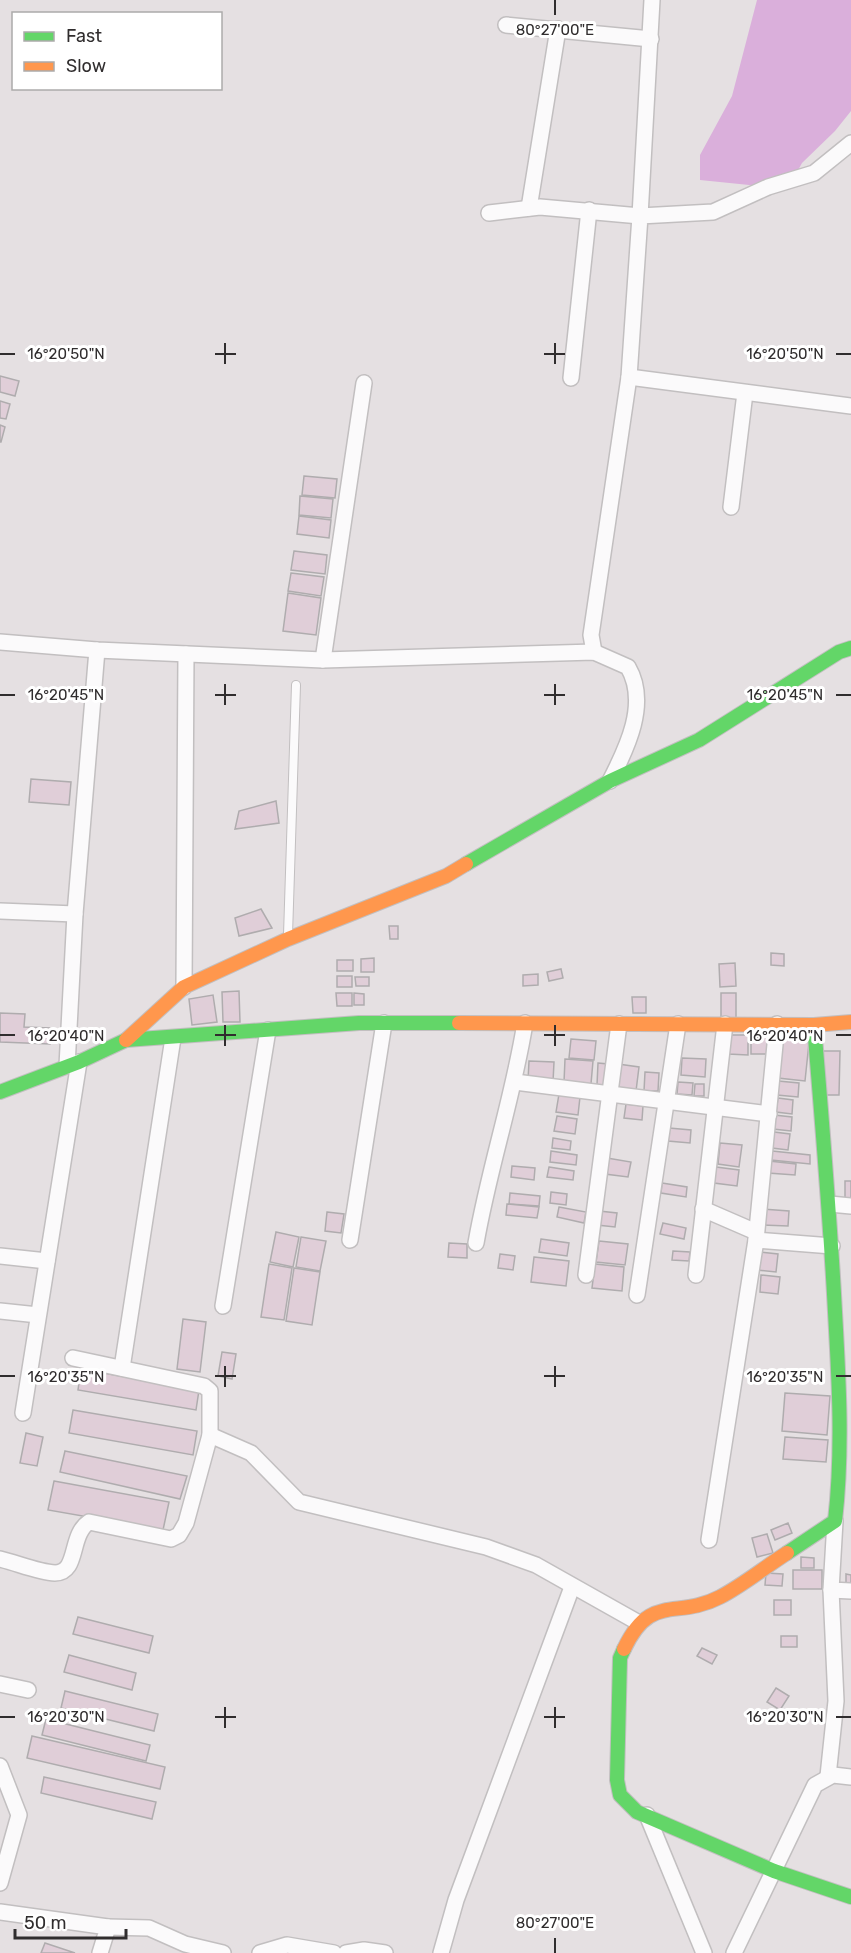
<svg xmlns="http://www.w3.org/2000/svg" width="851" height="1953" font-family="Rubik,sans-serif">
	<rect width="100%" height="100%" fill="#e5e0e2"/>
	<!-- water -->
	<polygon fill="#daafdb" points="757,0 851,0 851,111 835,131 802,163 792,181 768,187 700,180 700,155 732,96"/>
	<!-- building -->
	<g fill="#e0ced8" stroke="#afacae" stroke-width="1.5">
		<polygon points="0,376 19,381 15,396 0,392"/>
		<polygon points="0,401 10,404 6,419 0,418"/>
		<polygon points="0,425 5,427 1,442 0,442"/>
		<polygon points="304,476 337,479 335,498 302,495"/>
		<polygon points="300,496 333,499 331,518 299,515"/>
		<polygon points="299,516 331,520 329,538 297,534"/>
		<polygon points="294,551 327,555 325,574 291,570"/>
		<polygon points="291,573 324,577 321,596 288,591"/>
		<polygon points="288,593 321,598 316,635 283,631"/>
		<polygon points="31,779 71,782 69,805 29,802"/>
		<polygon points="276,801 279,823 235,829 239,811"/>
		<polygon points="261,909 272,928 239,936 235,918"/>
		<polygon points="389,926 398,926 398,939 390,939"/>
		<polygon points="771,953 784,954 784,966 771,965"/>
		<polygon points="374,958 374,972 361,972 361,959"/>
		<rect x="337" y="960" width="16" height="11"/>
		<polygon points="735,963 736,986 720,987 719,964"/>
		<polygon points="561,969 563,978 549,981 547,972"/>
		<polygon points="538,974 538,985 523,986 523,975"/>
		<rect x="337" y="976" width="15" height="11"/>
		<polygon points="355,977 369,977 369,986 356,986"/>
		<polygon points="239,991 240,1022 223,1022 222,992"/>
		<polygon points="336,993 352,993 352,1006 337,1006"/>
		<polygon points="354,993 364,994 364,1005 354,1005"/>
		<polygon points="721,993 736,993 736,1019 721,1018"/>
		<polygon points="213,995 217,1022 192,1025 189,999"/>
		<polygon points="632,997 646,997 646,1013 633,1013"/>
		<polygon points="0,1013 25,1014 24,1027 50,1028 50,1044 0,1042"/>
		<polygon points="782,1031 810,1033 805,1081 778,1078"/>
		<polygon points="729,1035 748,1035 748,1055 728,1054"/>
		<rect x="751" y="1037" width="19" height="17"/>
		<polygon points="571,1039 596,1041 594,1060 569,1058"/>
		<polygon points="823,1051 840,1051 839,1095 823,1095"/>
		<polygon points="682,1058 706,1059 705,1077 681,1075"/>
		<polygon points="565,1059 593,1061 591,1084 564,1082"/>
		<polygon points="529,1061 554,1062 553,1082 528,1081"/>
		<polygon points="598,1063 608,1064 607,1086 597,1085"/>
		<polygon points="618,1064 639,1067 636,1091 614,1089"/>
		<polygon points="645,1072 659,1073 658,1091 644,1091"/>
		<polygon points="778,1081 799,1083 798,1097 777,1095"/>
		<polygon points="678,1082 693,1083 692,1095 677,1094"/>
		<polygon points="695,1084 704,1084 704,1096 694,1096"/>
		<polygon points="559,1094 580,1097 578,1115 556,1112"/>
		<polygon points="778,1098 793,1100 792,1114 776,1112"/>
		<polygon points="626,1104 643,1106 642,1120 624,1118"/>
		<polygon points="774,1115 792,1117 791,1131 773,1129"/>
		<polygon points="557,1116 577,1119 575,1134 554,1131"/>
		<polygon points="669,1128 691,1130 690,1143 668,1141"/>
		<polygon points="774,1132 790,1134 788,1150 772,1148"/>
		<polygon points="553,1138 571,1141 570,1150 552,1148"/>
		<polygon points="720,1143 742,1145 739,1167 718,1164"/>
		<polygon points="551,1151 577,1155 576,1165 550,1162"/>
		<polygon points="772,1151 810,1155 810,1164 771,1160"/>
		<polygon points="607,1158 631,1162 628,1177 605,1174"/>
		<polygon points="769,1161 796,1164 795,1175 768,1173"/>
		<polygon points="512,1166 535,1168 534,1180 511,1177"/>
		<polygon points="549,1167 574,1171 573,1180 547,1177"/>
		<polygon points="716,1167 739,1170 737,1186 714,1183"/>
		<polygon points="845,1181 851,1181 851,1199 845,1198"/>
		<polygon points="662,1183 687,1187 686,1197 661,1193"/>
		<polygon points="551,1192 567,1194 566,1205 550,1203"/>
		<polygon points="510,1193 540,1196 539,1206 509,1204"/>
		<polygon points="507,1204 539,1207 537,1218 506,1215"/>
		<polygon points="559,1207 586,1212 584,1223 557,1217"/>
		<polygon points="762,1209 789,1211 788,1226 761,1225"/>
		<polygon points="599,1211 617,1213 615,1227 597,1225"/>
		<polygon points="327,1212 344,1214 341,1233 325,1231"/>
		<polygon points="663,1223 686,1228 684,1239 660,1234"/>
		<polygon points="276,1232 299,1237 293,1267 270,1262"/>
		<polygon points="301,1237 326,1241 320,1271 296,1267"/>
		<polygon points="541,1239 569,1243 567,1256 539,1252"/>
		<polygon points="599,1241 628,1244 625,1265 596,1262"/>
		<polygon points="449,1243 467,1244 467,1258 448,1257"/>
		<polygon points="673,1251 690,1252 689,1261 672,1260"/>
		<polygon points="759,1252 778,1254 776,1272 757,1270"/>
		<polygon points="500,1254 515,1256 513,1270 498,1268"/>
		<polygon points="534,1257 569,1261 566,1286 531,1282"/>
		<polygon points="269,1264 292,1268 284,1320 261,1317"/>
		<polygon points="595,1264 624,1267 622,1291 592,1288"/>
		<polygon points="294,1268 320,1272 312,1325 286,1321"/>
		<polygon points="761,1275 780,1277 778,1294 760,1292"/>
		<polygon points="183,1319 206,1322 200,1372 177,1369"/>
		<polygon points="222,1352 236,1354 232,1379 218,1376"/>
		<polygon points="81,1369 199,1390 196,1410 78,1390"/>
		<polygon points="785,1393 830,1396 827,1435 782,1431"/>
		<polygon points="73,1410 197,1431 193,1455 69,1433"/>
		<polygon points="26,1433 43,1437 37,1466 20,1463"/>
		<polygon points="785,1437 828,1440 826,1462 783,1459"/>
		<polygon points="65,1451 187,1476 180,1499 60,1472"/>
		<polygon points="54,1481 169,1502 163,1530 48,1510"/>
		<polygon points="788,1523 792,1533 775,1540 771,1530"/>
		<polygon points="767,1534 773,1553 757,1557 752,1538"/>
		<polygon points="801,1557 814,1558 814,1568 801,1568"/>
		<rect x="793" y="1570" width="29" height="19"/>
		<polygon points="766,1573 783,1574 782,1586 765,1585"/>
		<polygon points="846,1574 851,1575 851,1586 846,1586"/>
		<rect x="774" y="1600" width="17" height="15"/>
		<polygon points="78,1617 153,1636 149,1653 73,1634"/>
		<rect x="781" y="1636" width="16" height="11"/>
		<polygon points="702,1648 717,1655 712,1664 697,1656"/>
		<polygon points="69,1655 136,1673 132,1690 64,1672"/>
		<polygon points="776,1688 789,1696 780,1710 767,1702"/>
		<polygon points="65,1691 158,1714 154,1731 61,1708"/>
		<polygon points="46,1719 150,1745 146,1761 42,1735"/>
		<polygon points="32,1736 165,1767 160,1789 27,1758"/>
		<polygon points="44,1777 156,1802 152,1819 41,1793"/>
		<polygon points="45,1943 75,1953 41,1953"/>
	</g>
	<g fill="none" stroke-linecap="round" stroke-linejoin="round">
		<defs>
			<polyline id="lane" points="288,935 296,685"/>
			<g id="street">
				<polyline points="506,25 651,39"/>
				<polyline points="529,208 558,29"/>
				<polyline points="489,213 540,207 640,216 652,0"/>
				<polyline points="629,377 851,406"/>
				<polyline points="571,378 589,210"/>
				<polyline points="731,507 745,393"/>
				<path d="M0,642L97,650L323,660L594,652L628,667C649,703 627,748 610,781"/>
				<polyline points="594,652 591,635 629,377 640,216 713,212 768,187 814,173 851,143"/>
				<polyline points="323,660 364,383"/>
				<polyline points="0,911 75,914"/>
				<polyline points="184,987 186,654"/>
				<polyline points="67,1066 75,914 97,650"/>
				<polyline points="515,1082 769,1114"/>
				<polyline points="830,1204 851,1206"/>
				<polyline points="703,1209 756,1232"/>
				<polyline points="350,1240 384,1023"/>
				<polyline points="756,1240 832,1246"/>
				<path d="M476,1243C489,1168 513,1098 525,1023"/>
				<polyline points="0,1256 47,1261"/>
				<polyline points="586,1275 619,1024"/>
				<polyline points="696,1275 725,1024"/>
				<polyline points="637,1295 678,1024"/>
				<polyline points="223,1306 268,1030"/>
				<polyline points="0,1311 38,1315"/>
				<polyline points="122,1368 173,1038"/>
				<polyline points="23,1413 79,1062"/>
				<polyline points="210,1435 251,1453 299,1502 486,1547 536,1565 639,1623"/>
				<polyline points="835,1521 831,1590 851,1591"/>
				<polyline points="709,1540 756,1240 777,1024"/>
				<path d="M0,1559C17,1563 38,1572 55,1573C79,1573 69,1535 89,1522L171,1539L179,1535L186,1523L210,1435V1391L204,1386L73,1358"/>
				<polyline points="0,1684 28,1690"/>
				<polyline points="0,1766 19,1815 0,1883"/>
				<polyline points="828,1776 836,1701 831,1590"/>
				<polyline points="647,1815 704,1953"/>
				<polyline points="0,1912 108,1927 100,1953"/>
				<polyline points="108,1927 149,1928 185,1944 223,1953"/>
				<polyline points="260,1953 287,1945 334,1953"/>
				<polyline points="346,1953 364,1950 385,1953"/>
				<polyline points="441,1953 456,1900 572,1587"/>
				<polyline points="734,1953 815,1785 833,1775 851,1777"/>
			</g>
			<g id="fast">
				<polyline points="466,864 610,781 699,740 839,652 851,648"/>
				<polyline points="0,1092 79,1062 126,1040 359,1023 459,1023"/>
				<path d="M787,1553L835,1521C843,1451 839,1382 835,1312C830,1216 822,1120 814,1025"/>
				<polyline points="624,1649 620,1658 617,1780 620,1795 637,1812 774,1871 851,1897"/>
			</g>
			<g id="slow">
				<polyline points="459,1023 814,1025 851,1022"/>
				<polyline points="126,1040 184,987 288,939 446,876 466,864"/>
				<path d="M624,1649C651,1592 676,1620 720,1597C743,1585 765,1567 787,1553"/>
			</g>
		</defs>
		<!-- lane casing -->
		<use href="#lane" stroke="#c2bfc0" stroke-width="10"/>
		<!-- street casing -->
		<use href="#street" stroke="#c2bfc0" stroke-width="18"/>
		<!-- fast casing -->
		<use href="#fast" stroke="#c2bfc0" stroke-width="16"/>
		<!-- slow casing -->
		<use href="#slow" stroke="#c2bfc0" stroke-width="16"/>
		<!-- lane -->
		<use href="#lane" stroke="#fbfafb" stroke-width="8"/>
		<!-- street -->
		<use href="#street" stroke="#fbfafb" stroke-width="15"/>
		<!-- fast -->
		<use href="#fast" stroke="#63d668" stroke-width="14"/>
		<!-- slow -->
		<use href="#slow" stroke="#ff974d" stroke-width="14"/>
	</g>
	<!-- ticks -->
	<path fill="none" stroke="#302d2e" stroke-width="2" d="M555,0V15M225,343V364M555,343V364M0,354H15M215,354H236M544,354H565M836,354H851M225,684V705M555,684V705M0,695H15M215,695H236M544,695H565M836,695H851M225,1025V1046M555,1025V1046M0,1035H15M215,1035H236M544,1035H565M836,1035H851M225,1366V1387M555,1366V1387M0,1376H15M215,1376H236M544,1376H565M836,1376H851M225,1707V1728M555,1707V1728M0,1717H15M215,1717H236M544,1717H565M836,1717H851M555,1938V1953"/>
	<g font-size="15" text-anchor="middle" fill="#302d2e" stroke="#fff" stroke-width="6" stroke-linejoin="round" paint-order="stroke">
		<text x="555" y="35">80°27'00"E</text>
		<text x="66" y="359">16°20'50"N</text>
		<text x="785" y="359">16°20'50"N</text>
		<text x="66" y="700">16°20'45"N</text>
		<text x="785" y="700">16°20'45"N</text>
		<text x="66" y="1041">16°20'40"N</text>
		<text x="785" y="1041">16°20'40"N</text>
		<text x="66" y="1382">16°20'35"N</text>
		<text x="785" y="1382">16°20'35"N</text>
		<text x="66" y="1722">16°20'30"N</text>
		<text x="785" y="1722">16°20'30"N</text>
		<text x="555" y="1928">80°27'00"E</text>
	</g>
	<!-- legend -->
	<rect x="12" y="12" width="210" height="78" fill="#ffffff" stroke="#acabab" stroke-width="1.5"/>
	<rect x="24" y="32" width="30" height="9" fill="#63d668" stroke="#acabab" stroke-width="1.5"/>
	<text x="66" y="42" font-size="18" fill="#302d2e">Fast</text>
	<rect x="24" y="62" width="30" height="9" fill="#ff974d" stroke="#acabab" stroke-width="1.5"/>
	<text x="66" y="72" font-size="18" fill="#302d2e">Slow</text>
	<!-- scale -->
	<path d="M15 1929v9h111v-9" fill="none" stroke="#302d2e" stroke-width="3"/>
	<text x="24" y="1929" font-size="18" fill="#302d2e" stroke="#ffffff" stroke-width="4.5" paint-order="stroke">50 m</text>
</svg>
